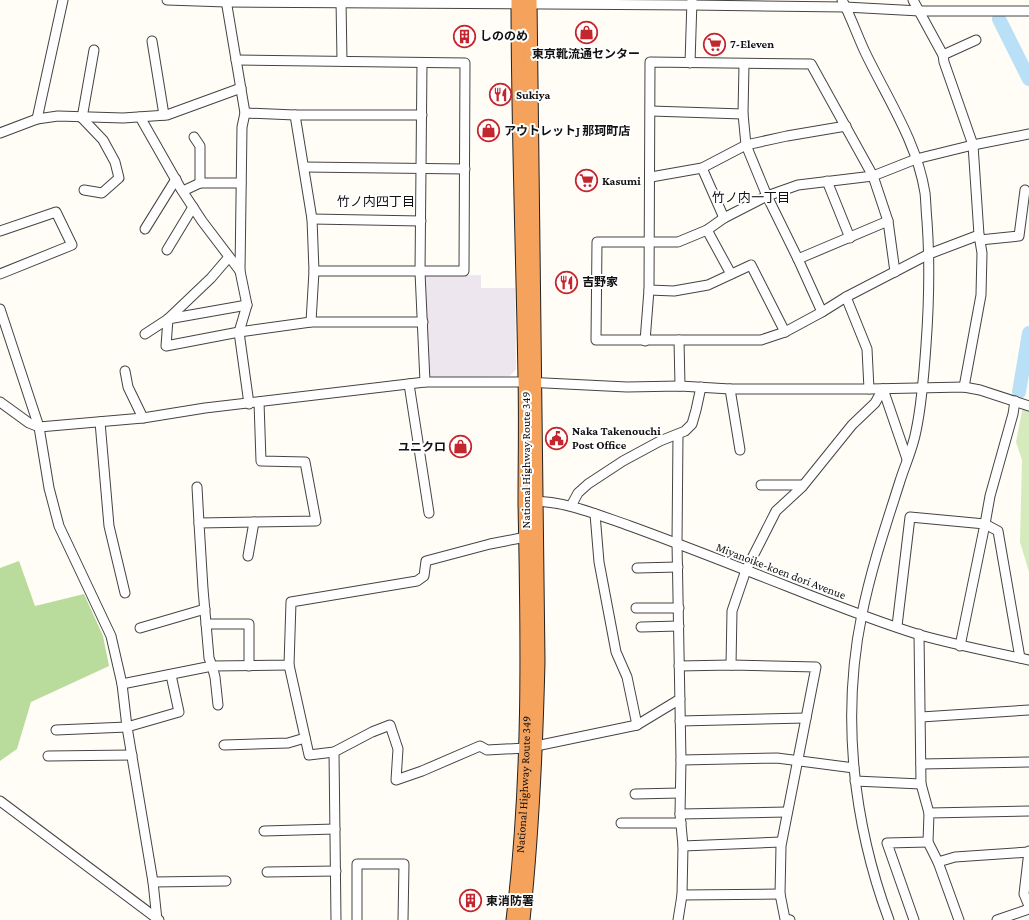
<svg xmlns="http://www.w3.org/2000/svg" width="1029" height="920" font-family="'Crimson Pro','Noto Sans JP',serif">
	<rect width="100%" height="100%" fill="#fffdf5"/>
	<!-- industrial -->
	<polygon fill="#eee6ef" points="481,275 481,288 515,288 516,369 510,376 429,378 425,276"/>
	<!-- green -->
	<polygon fill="#d5ebbd" points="1023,406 1029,408 1029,572 1020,542 1022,460 1016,442"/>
	<!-- forest -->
	<polygon fill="#b9dc9c" points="19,561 35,606 84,594 103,636 109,666 31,702 17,749 0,761 0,568"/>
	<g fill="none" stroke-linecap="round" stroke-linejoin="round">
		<!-- river -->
		<g stroke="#b9e0f7" stroke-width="14">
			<polyline points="999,19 1029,79"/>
			<polyline points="1019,392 1029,333"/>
		</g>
		<defs>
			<g id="minor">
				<polyline points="167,0 226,2 691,5 845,7 920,11 1029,11"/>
				<polyline points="226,0 245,113 242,127 240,271 247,305 239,332 249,404"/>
				<polyline points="341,0 342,61"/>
				<path d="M842,0C851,17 857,35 865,52C887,98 917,142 925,193C926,202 926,212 927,221C930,263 929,304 926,345C924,374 922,403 916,431C913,448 905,465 900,481C886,525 871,569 862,614C841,716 853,823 889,920"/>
				<polyline points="913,0 943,55 944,62 973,145 979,235 982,253 981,295 964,387"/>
				<polyline points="152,41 164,115"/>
				<polyline points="943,55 976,40"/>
				<polyline points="236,60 465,63 464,271 314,271"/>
				<polyline points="422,63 420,272 425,382"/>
				<polyline points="690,63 692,0"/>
				<polyline points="744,64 743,114 746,145 767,196 798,259 888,221"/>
				<polyline points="651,111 743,114"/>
				<polyline points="245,113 295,115 422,115"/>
				<polyline points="295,115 312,219 314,271 311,322"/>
				<polyline points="140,117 181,189 202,221 240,271"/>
				<polyline points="82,118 103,140 115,162 119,178 102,193 84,190"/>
				<polyline points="82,118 94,50"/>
				<polyline points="37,119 63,0"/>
				<polyline points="0,133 37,119 58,116 123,118 167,115 241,88"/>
				<polyline points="194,137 200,146 200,183"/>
				<polyline points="304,167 465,169"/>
				<polyline points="702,168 724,218"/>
				<polyline points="651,177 702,168 746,145 787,136 846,126"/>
				<polyline points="827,181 850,238"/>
				<polyline points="183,191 200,183 241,183"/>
				<polyline points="312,219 421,221"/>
				<polyline points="145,229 176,179"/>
				<polyline points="707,230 731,274"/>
				<polyline points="0,231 56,212 72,245 0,274"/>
				<polyline points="979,235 929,254 846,297 822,312 785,332 761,340 596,340 597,242 678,242 707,230 724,218 767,196 798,185 873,176 916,159 973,145 1029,134"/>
				<polyline points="980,240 1019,236 1025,190"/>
				<polyline points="167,250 193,207"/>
				<polyline points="798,259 822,312"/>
				<polyline points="649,290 674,291 708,285 751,265 785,332"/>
				<polyline points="846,297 867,349 869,389"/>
				<polyline points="247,305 168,319 166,346 239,332 311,322 423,322"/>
				<polyline points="0,309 39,427 49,488 59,526 111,636 122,684 127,727 153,882 157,920"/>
				<polyline points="145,334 168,319 211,278 229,257"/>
				<polyline points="679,340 680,386"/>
				<polyline points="645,341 649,290 650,62 811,64 873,176 888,221 895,272"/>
				<polyline points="125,371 128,387 143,418"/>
				<polyline points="409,384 429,513"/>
				<polyline points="730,389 740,450"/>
				<polyline points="883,389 907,459"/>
				<polyline points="1015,401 1013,414 990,496 985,524 998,531 1020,658"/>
				<polyline points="0,402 29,423 39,427 143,418 205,408 425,382 525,382 627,387 680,386 730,389 869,389 964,387 980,390 1029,406"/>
				<polyline points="100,422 109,526 125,593"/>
				<polyline points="678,435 677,543 681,760 680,814 683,846 682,895 678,920"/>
				<polyline points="761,485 803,485"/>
				<polyline points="197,487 199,523"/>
				<path d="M531,501C566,501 598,515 630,526C666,539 702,553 738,567C798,590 858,616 920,635C956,645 992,652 1029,660"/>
				<polyline points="571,506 578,493 588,484 623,461 660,441 685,431 692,424 696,410 701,387"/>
				<polyline points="595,514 599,562 616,652 627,677 637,725"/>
				<polyline points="248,556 254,522"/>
				<polyline points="637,568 678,567"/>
				<polyline points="636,608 679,608"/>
				<polyline points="206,624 249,624 249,666"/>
				<polyline points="897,626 910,517 985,524 960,646"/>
				<polyline points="641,627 679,626"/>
				<polyline points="140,628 205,609"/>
				<polyline points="289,665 309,755 334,752 372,732 390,725 398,749 396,780 422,771 480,746 487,750 526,748"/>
				<polyline points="731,665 732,611 746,570 776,511 802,487 852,425 875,403 883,389"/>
				<polyline points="679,666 731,665 816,667 781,846 780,894 785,919 790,920"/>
				<polyline points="122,684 212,666 209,658 203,589 199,523 316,521 305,462 261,461 259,402"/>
				<polyline points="218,705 215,677 212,666 289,665 291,602 417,581 424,576 426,561 490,544 526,537"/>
				<polyline points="921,717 1029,710"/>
				<polyline points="680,721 806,718"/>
				<polyline points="56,730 127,727 179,712 171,675"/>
				<polyline points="224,745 288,743 305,738"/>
				<polyline points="536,746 637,725 680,699"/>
				<polyline points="334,752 336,920"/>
				<polyline points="48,756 132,755"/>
				<polyline points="681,760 777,758 854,768"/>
				<polyline points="921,764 1029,762"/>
				<polyline points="855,781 921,784 919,634"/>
				<polyline points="921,784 929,813"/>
				<polyline points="635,794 680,793"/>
				<polyline points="0,801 159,920"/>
				<polyline points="680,814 787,812"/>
				<polyline points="621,823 681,823"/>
				<polyline points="264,831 335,829"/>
				<polyline points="683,846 781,842"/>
				<polyline points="1029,851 1024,894 1029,906"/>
				<polyline points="938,862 955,857 1029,852"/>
				<polyline points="267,872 336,871"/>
				<polyline points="153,882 226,881"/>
				<polyline points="682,895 780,894"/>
				<polyline points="357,920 357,864 404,864 403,920"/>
				<polyline points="914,920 887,843 928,842"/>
				<polyline points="959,920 938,862 928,842 929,813 1029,811"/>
				<polyline points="997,920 1029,909"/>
			</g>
			<g id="highway">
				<path id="s1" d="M513,920C530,782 528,643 525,504C525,463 526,421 525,379C523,253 518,126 518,0"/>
				<path d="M523,920C532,834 536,748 538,661L530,0"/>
			</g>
		</defs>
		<!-- minor casing -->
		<use href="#minor" stroke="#444" stroke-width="11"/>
		<!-- highway casing -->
		<use href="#highway" stroke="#222" stroke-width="15"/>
		<!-- minor -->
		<use href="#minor" stroke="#fff" stroke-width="9"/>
		<!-- highway -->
		<use href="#highway" stroke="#f5a25d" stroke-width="13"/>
	</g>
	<!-- icons -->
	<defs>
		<symbol id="shop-ring" viewBox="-11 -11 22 22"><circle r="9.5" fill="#fff" stroke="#c4262e" stroke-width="1.5"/><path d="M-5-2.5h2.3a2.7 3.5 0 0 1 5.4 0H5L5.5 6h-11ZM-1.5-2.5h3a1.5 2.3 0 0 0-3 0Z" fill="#c4262e"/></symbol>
		<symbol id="building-ring" viewBox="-11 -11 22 22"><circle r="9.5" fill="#fff" stroke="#c4262e" stroke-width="1.5"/><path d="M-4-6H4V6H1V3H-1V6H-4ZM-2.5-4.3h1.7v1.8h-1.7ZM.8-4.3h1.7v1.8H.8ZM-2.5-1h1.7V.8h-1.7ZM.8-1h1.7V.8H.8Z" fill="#c4262e"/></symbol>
		<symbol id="supermarket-ring" viewBox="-11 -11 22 22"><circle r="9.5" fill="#fff" stroke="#c4262e" stroke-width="1.5"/><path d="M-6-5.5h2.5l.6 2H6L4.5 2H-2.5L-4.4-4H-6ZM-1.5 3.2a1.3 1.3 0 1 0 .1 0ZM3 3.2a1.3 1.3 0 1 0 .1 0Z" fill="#c4262e"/></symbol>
		<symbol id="restaurant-ring" viewBox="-11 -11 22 22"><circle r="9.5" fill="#fff" stroke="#c4262e" stroke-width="1.5"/><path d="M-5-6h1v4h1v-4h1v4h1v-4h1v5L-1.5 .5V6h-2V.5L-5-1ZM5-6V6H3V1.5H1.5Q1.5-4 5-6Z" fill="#c4262e"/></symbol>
		<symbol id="civic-ring" viewBox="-11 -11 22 22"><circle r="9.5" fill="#fff" stroke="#c4262e" stroke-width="1.5"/><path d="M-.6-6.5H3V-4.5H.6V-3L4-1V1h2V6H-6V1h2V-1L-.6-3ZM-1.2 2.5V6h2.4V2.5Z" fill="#c4262e"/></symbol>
	</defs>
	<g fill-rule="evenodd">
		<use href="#shop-ring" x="574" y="20" width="25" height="25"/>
		<use href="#building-ring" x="452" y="24" width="25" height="25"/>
		<use href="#supermarket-ring" x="702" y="32" width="25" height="25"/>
		<use href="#restaurant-ring" x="488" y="82" width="25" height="25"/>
		<use href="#shop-ring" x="476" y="118" width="25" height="25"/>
		<use href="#supermarket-ring" x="574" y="168" width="25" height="25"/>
		<use href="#restaurant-ring" x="554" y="270" width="25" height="25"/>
		<use href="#civic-ring" x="544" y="426" width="25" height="25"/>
		<use href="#shop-ring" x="448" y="434" width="25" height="25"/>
		<use href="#building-ring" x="458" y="888" width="25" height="25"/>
	</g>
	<g text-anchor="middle" stroke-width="4" stroke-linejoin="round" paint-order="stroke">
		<!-- poi labels -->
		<g font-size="12" font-weight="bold" fill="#111" stroke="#fff" text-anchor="start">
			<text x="480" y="40">しののめ</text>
			<text x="730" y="48">7-Eleven</text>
			<text x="586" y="58" text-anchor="middle">東京靴流通センター</text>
			<text x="516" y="99">Sukiya</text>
			<text x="504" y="135">アウトレットJ 那珂町店</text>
			<text x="602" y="185">Kasumi</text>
			<text x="582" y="286">吉野家</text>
			<text x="572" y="435">Naka Takenouchi<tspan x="572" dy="14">Post Office</tspan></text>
			<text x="446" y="451" text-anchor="end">ユニクロ</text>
			<text x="486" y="905">東消防署</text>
		</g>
		<!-- street labels -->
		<g font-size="12" fill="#111" stroke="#fff">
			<text transform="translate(526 460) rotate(-90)" y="4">National Highway Route 349</text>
			<text transform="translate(781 571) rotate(21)" y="4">Miyanoike-koen dori Avenue</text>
			<text dy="4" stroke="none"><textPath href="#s1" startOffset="136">National Highway Route 349</textPath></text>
		</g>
		<!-- neighbourhood labels -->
		<g font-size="13" fill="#111" stroke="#fff">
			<text x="751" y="202">竹ノ内一丁目</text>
			<text x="376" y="206">竹ノ内四丁目</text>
		</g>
	</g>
</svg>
